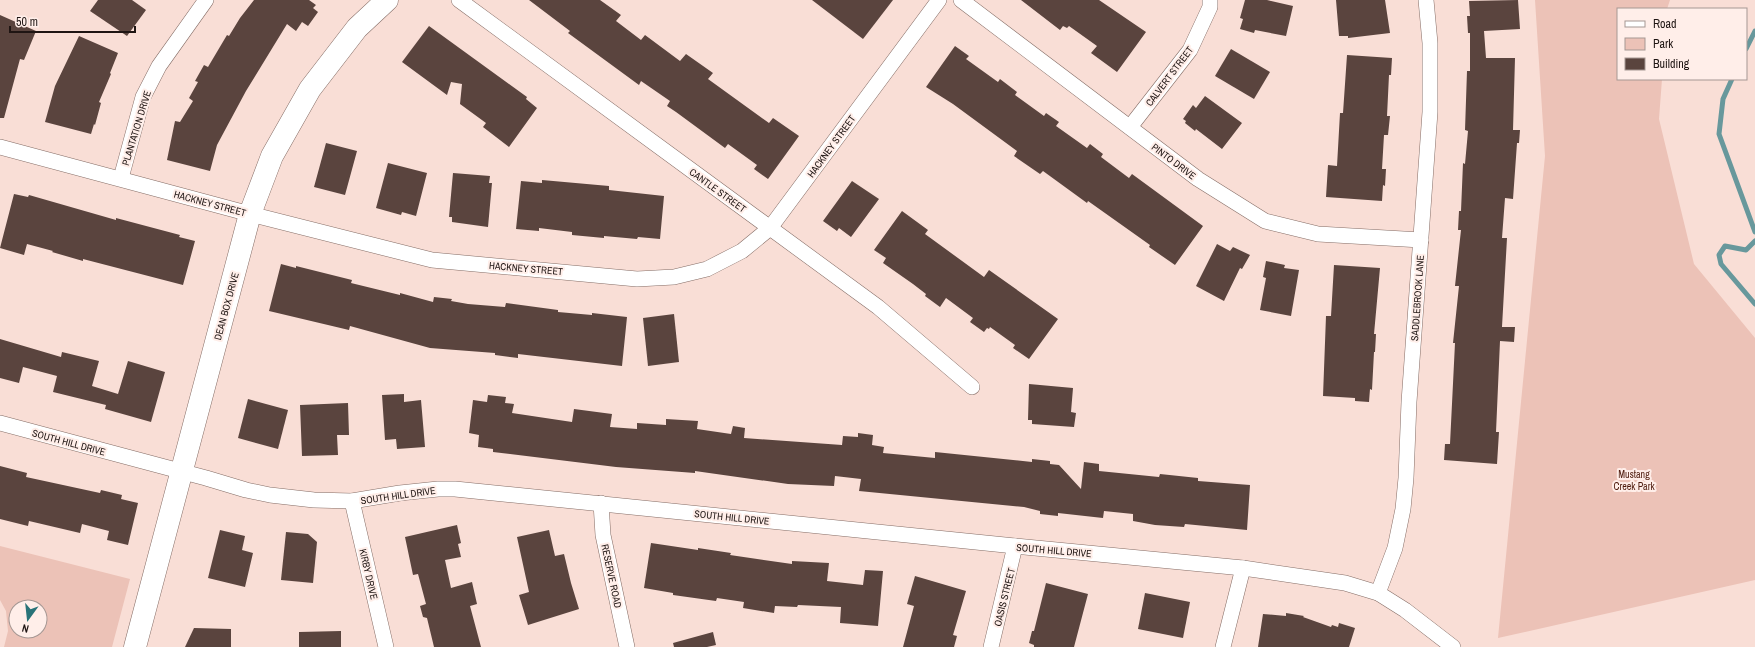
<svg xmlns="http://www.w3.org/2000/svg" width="1755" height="647" font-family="'Archivo Narrow',sans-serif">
	<rect width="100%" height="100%" fill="#f9ded6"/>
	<!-- green -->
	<g fill="#ecc2b7" fill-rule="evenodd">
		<polygon points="1535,0 1670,0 1667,9 1618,9 1618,79 1662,79 1659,119 1694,264 1755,338 1755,580 1498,638 1545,156"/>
		<path d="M0,546L130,579L112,647H4L8,631L6,611L0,600ZM16,607H40V631H16Z"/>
	</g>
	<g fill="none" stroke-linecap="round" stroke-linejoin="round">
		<!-- stream -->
		<g stroke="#68989c" stroke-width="5">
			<polyline points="1746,49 1755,31"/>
			<polyline points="1732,79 1723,99 1719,134 1755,232"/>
			<polyline points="1755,241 1746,250 1725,246 1719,255 1721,264 1755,304"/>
		</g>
	</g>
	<!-- building -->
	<g fill="#5a443e">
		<polygon points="98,0 132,0 146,10 127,36 90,11"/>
		<polygon points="254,0 309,0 316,5 313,8 318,12 308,26 302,22 296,31 287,24 246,91 217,145 210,171 167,160 175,121 180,122 193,101 189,98 198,82 195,81 204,65 208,67 227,35 229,36 240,18"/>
		<polygon points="529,0 600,0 621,15 616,21 641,40 645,35 680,61 686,54 713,73 708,79 769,123 773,118 799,136 768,179 754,169 757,165 728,144 725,148 676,112 667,106 670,101 641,81 639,85 568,33 570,31"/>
		<polygon points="812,0 893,0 863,39"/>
		<polygon points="1021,0 1099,0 1146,32 1117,72 1091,53 1097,46 1069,26 1067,28 1063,26 1060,30"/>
		<polygon points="1245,0 1267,0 1293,6 1286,36 1255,30 1254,33 1240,29 1243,19 1240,18"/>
		<polygon points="1336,0 1385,0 1390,33 1348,38 1348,36 1339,36"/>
		<polygon points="1518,0 1520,29 1484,31 1486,58 1515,58 1513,130 1520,130 1519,143 1517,143 1513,199 1505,198 1502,238 1507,238 1502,327 1515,327 1514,342 1500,341 1496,432 1499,432 1497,464 1444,460 1445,444 1450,444 1455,343 1453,343 1459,286 1455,286 1461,230 1458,230 1459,211 1461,211 1463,163 1465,164 1468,131 1465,130 1467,71 1470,71 1470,33 1468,33 1467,16 1470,16 1469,1"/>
		<polygon points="0,15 36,31 24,60 20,59 4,118 0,118"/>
		<polygon points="429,26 527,97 526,99 537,108 509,147 483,127 486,123 460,104 462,84 451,82 447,95 402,62"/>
		<polygon points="79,36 118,53 110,73 111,74 99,102 101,103 95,125 94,124 91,134 45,122 55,86"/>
		<polygon points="955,46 969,56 966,59 998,82 1000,79 1017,92 1015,95 1044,116 1046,113 1059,122 1056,126 1087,148 1090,144 1103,154 1101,157 1129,178 1132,174 1203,226 1175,265 1149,247 1150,245 1088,201 1087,203 1043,171 1040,174 1014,156 1017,151 953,104 926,87"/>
		<polygon points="1231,49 1270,72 1254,99 1215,76"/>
		<polygon points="1347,55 1392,58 1391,75 1389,75 1387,116 1390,116 1388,135 1384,135 1382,169 1386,169 1385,186 1383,185 1382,201 1326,197 1328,165 1337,166 1340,113 1343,113"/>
		<polygon points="1205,96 1242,123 1222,149 1196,129 1195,131 1185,123 1186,121 1183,119 1193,105 1196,108"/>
		<polygon points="326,143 357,151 345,195 314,187"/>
		<polygon points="388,163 427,173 416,216 402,212 401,215 376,208"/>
		<polygon points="453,173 490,176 489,183 492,183 488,227 452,222 452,217 449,217"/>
		<polygon points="542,180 609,186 609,190 664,196 660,239 638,237 637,239 604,236 604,238 572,235 572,232 539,228 539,231 516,229 521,181 542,183"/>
		<polygon points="852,181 879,199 851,237 839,228 837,231 823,221"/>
		<polygon points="14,194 28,197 29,195 116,220 116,218 180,235 179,237 195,241 183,285 83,259 83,261 52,252 53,251 27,244 24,255 0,248"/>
		<polygon points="902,211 928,230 925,234 984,277 989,270 1058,319 1029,359 1013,348 1015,345 990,327 989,329 987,328 984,332 970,322 973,318 946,298 940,307 925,296 926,294 913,284 883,263 886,258 874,250"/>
		<polygon points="1217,244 1230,251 1233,247 1250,255 1242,269 1240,268 1224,301 1196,286"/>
		<polygon points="1266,261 1285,265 1284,268 1299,270 1291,316 1260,310 1266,278 1263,277"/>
		<polygon points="281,264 296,268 296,266 352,280 351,283 400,295 400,293 433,302 434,297 452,299 451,301 468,304 505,307 506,303 558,310 558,312 592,315 592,313 627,317 622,366 518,354 518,358 495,355 495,353 430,348 350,326 349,330 269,311"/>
		<polygon points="1334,265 1380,268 1374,334 1376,334 1375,352 1374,352 1372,390 1370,389 1369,402 1355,401 1355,398 1323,396 1326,316 1331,316"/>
		<polygon points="674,314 679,362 648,366 643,318"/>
		<polygon points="0,339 61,357 62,352 99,361 92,386 118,394 128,361 165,372 151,422 105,409 106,405 53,392 57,376 23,367 19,383 0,378"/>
		<polygon points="1029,384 1073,388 1071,412 1076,413 1074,427 1032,424 1032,420 1028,420"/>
		<polygon points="404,394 404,402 421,400 425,447 397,449 396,439 385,440 382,395"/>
		<polygon points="488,395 506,397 505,403 514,404 512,413 572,422 574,409 612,414 610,427 637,429 637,423 666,425 666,419 698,421 697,429 731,434 733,426 745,428 744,438 842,445 843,436 858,437 858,433 873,435 872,445 884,447 883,453 935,458 935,452 1032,462 1032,459 1050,461 1050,464 1059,465 1081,489 1084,462 1099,464 1099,471 1159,477 1160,474 1198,478 1198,481 1250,485 1247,530 1185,524 1184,527 1155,525 1133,521 1133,514 1104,511 1103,518 1058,513 1058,516 1040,514 1040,511 1024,507 859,491 861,479 835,476 834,486 788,484 695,471 695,473 616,467 493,452 493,449 478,447 479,435 469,433 473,400 487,402"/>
		<polygon points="248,399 288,410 278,449 238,438"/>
		<polygon points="348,403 349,435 337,435 338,455 302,456 300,405"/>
		<polygon points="0,466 27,473 26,477 100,493 101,490 122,495 121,499 138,503 128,545 107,540 109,531 82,524 80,533 29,521 28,526 0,519"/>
		<polygon points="457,525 461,543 458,544 461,557 445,560 451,588 472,582 477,604 470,606 481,647 434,647 427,618 423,617 420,606 426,604 418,574 413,575 405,537"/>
		<polygon points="220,530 245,536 242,550 253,553 245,587 208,578"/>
		<polygon points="549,530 555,556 564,554 571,583 579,609 528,625 519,595 529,592 517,537"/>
		<polygon points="286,532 308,534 317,542 313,583 281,580"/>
		<polygon points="651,543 698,550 698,548 731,553 730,555 792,564 792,561 829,563 827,581 863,585 865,570 883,571 878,626 840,623 841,607 798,605 797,607 775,606 774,613 743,608 744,602 717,598 716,601 673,595 673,593 644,588"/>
		<polygon points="915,576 966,591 953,635 957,636 954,647 903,647 914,606 907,604"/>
		<polygon points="1046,583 1088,594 1074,647 1034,647 1034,645 1029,643 1032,631 1034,631"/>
		<polygon points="1145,593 1190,602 1183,638 1138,629"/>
		<polygon points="1286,613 1304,616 1303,617 1331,627 1332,625 1338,627 1339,623 1355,628 1349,647 1258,647 1263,614 1286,616"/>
		<polygon points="194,628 231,629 231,647 185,647"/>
		<polygon points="341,631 341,647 299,647 299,632"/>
		<polygon points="713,632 716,645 707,647 674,647 673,643"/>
	</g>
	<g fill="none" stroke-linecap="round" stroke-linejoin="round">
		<defs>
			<g id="street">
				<polyline points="459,0 878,307 972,387"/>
				<polyline points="961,0 1198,179 1265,221 1318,234 1421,240"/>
				<polyline points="1130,127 1190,50 1210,7 1210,0"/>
				<polyline points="0,147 250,214 432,260 637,279 674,277 707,269 742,251 770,228 939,0"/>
				<polyline points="121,178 143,97 159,66 206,0"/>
				<polyline points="0,423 206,478 246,490 270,495 314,500 352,501 400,493 438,489 455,489 1015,546 1243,568 1345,583 1378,593 1405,610 1453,647"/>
				<polyline points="352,501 386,647"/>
				<polyline points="601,503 603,535 627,647"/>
				<polyline points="1378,593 1395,548 1403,509 1406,478 1409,402 1430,112 1430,43 1426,0"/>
				<polyline points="991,647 1015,546"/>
				<polyline points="1223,647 1243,568"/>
			</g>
			<polyline id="secondary" points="135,647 250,214 272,156 310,89 357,28 387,0"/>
		</defs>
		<!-- street casing -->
		<use href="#street" stroke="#856d66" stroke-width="16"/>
		<!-- secondary casing -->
		<use href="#secondary" stroke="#856d66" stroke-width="23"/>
		<!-- street -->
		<use href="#street" stroke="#fff" stroke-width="15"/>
		<!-- secondary -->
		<use href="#secondary" stroke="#fff" stroke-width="22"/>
	</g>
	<g text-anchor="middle" stroke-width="4" stroke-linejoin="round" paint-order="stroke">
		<!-- street labels -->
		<g font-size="10" fill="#1f1513" stroke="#ffeee9">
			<text transform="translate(1169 76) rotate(-53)" y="4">CALVERT STREET</text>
			<text transform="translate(136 128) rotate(-73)" y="4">PLANTATION DRIVE</text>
			<text transform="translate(831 146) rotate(-54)" y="4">HACKNEY STREET</text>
			<text transform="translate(1174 161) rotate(37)" y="4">PINTO DRIVE</text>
			<text transform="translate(718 190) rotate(36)" y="4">CANTLE STREET</text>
			<text transform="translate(210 203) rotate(15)" y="4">HACKNEY STREET</text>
			<text transform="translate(526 268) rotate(5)" y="4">HACKNEY STREET</text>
			<text transform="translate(1417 298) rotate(-86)" y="4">SADDLEBROOK LANE</text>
			<text transform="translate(226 306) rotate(-75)" y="4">DEAN BOX DRIVE</text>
			<text transform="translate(69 442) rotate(15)" y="4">SOUTH HILL DRIVE</text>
			<text transform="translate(398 495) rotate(-8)" y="4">SOUTH HILL DRIVE</text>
			<text transform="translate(732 517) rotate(6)" y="4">SOUTH HILL DRIVE</text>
			<text transform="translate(1054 550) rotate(5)" y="4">SOUTH HILL DRIVE</text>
			<text transform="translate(369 574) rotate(77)" y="4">KIRBY DRIVE</text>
			<text transform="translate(612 576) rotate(78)" y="4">RESERVE ROAD</text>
			<text transform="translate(1004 597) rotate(-76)" y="4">OASIS STREET</text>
		</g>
		<!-- park labels -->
		<g font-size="10" fill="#4e1a0c" stroke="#ffeee9">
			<text x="1634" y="478">Mustang<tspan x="1634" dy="12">Creek Park</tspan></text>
		</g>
	</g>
	<!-- legend -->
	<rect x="1617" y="8" width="130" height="72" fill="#ffeee9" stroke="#a59793"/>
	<rect x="1625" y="21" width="20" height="6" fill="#ffffff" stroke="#a59793"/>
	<text x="1653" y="28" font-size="12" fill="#1f1513">Road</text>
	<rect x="1625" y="38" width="20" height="12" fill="#ecc2b7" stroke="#a59793"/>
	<text x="1653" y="48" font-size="12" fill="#1f1513">Park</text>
	<rect x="1625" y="58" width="20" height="12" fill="#5a443e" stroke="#a59793"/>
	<text x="1653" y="68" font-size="12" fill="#1f1513">Building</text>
	<!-- north arrow -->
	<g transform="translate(28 619) rotate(195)"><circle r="19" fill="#ffeee9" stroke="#a59793"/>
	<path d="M0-3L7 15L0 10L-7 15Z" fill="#297378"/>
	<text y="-6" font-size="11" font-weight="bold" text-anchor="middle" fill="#1f1513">N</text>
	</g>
	<!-- scale -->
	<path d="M10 26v6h125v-6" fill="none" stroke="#1f1513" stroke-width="2"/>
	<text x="16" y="26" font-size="12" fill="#1f1513" stroke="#ffeee9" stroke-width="3" paint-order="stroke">50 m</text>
</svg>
